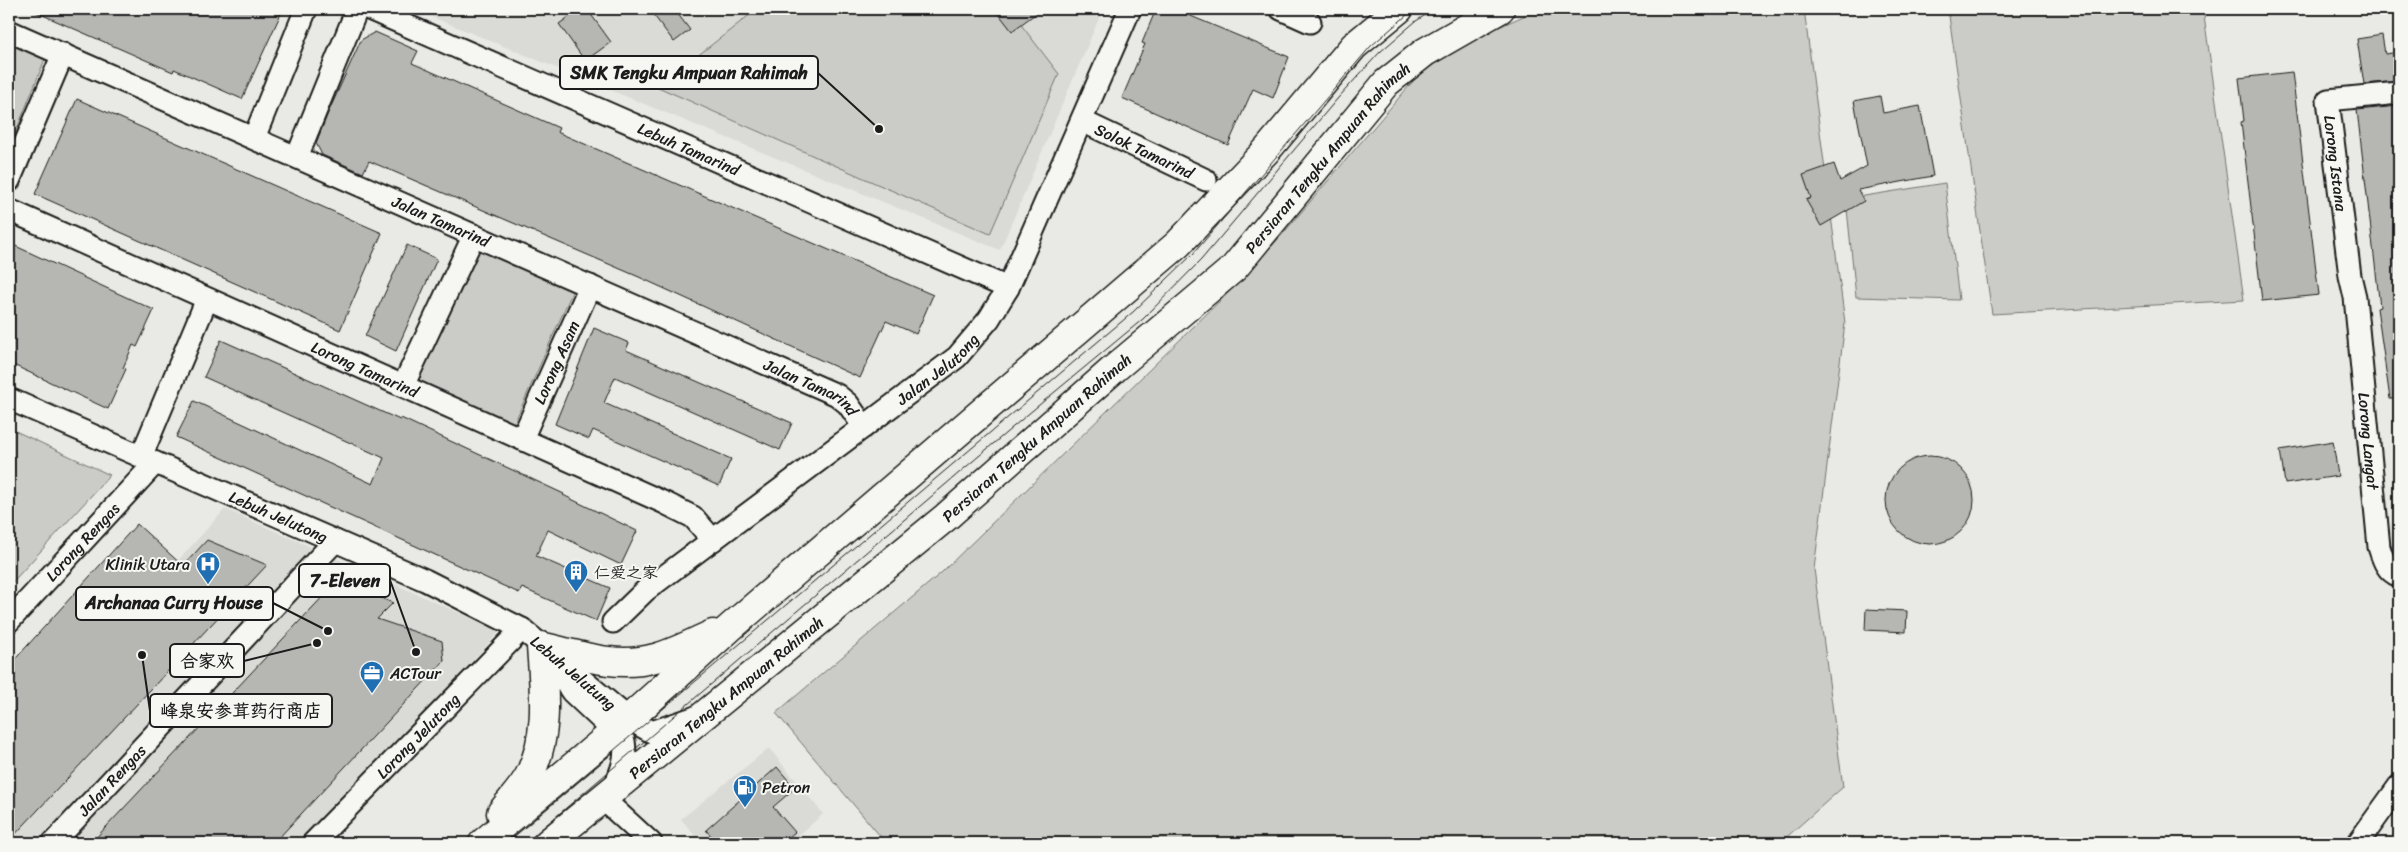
<svg xmlns="http://www.w3.org/2000/svg" width="2408" height="852" font-family="Sriracha,'LXGW WenKai TC',sans-serif">
	<rect width="100%" height="100%" fill="#e9e9e5"/>
	<filter id="ink" filterUnits="userSpaceOnUse"><feTurbulence type="fractalNoise" baseFrequency=".02" numOctaves="2"/><feDisplacementMap in="SourceGraphic" scale="10" xChannelSelector="R" yChannelSelector="G"/><feConvolveMatrix kernelMatrix="1 2 1 2 8 2 1 2 1" color-interpolation-filters="sRGB"/></filter>
	<g filter="url(#ink)">
		<!-- built -->
		<g fill="#dadad6">
			<polygon points="413,9 1103,9 1000,250"/>
			<polygon points="225,509 500,631 304,843 9,843 9,747"/>
			<polygon points="769,748 823,814 790,843 701,843 681,819"/>
		</g>
		<!-- green -->
		<g fill="#cbcbc7" stroke="#747472">
			<polygon points="757,9 1009,9 1059,74 990,234 658,87"/>
			<polygon points="1539,9 1804,9 1845,323 1814,569 1843,787 1780,843 886,843 776,713 941,573 1229,292 1281,236 1420,73 1481,35"/>
			<polygon points="1948,9 2203,9 2244,300 1992,314"/>
			<polygon points="9,42 45,59 9,149"/>
			<polygon points="1945,183 1959,300 1856,297 1846,199"/>
			<polygon points="477,245 574,288 513,426 417,384"/>
			<polygon points="9,428 110,475 9,586"/>
		</g>
		<!-- building -->
		<g fill="#b6b6b3" stroke="#1c1c1c">
			<polygon points="29,9 283,9 242,99 174,69 173,72"/>
			<polygon points="580,9 587,9 611,42 585,61 559,24"/>
			<polygon points="649,9 674,9 690,30 674,42"/>
			<polygon points="995,9 1042,9 1012,31"/>
			<polygon points="1156,9 1174,9 1289,57 1273,98 1253,89 1228,145 1122,98 1145,44 1142,43"/>
			<polygon points="375,32 418,51 412,63 559,128 557,132 933,295 916,334 886,321 860,378 639,277 369,161 363,173 322,155 316,143 328,113 361,40"/>
			<polygon points="2382,35 2385,54 2399,52 2399,81 2364,84 2357,39"/>
			<polygon points="2292,72 2319,295 2262,301 2241,122 2244,121 2239,78"/>
			<polygon points="1880,96 1883,113 1920,106 1933,176 1858,190 1864,201 1821,226 1806,200 1811,198 1803,175 1834,164 1840,181 1867,166 1854,101"/>
			<polygon points="77,99 382,233 340,330 35,194"/>
			<polygon points="2399,106 2399,399 2390,399 2377,308 2380,307 2357,110"/>
			<polygon points="9,243 154,310 137,347 133,345 123,368 126,369 108,409 9,363"/>
			<polygon points="407,245 437,259 396,351 365,336"/>
			<polygon points="594,328 629,343 626,350 792,423 780,450 615,377 604,403 731,459 719,486 593,430 589,439 555,424"/>
			<polygon points="221,340 400,420 401,418 564,494 563,495 637,531 621,565 548,530 536,556 610,588 596,621 522,588 519,593 176,437 194,401 373,484 384,458 204,377"/>
			<polygon points="2333,441 2338,476 2285,484 2280,450"/>
			<circle cx="1930" cy="500" r="44"/>
			<polygon points="137,524 183,566 207,540 267,565 9,841 9,666"/>
			<polygon points="350,585 393,603 377,619 442,641 444,661 274,843 91,843 329,590"/>
			<polygon points="1866,609 1907,611 1906,632 1865,630"/>
			<polygon points="777,767 795,788 773,807 795,832 782,843 717,843 706,830"/>
		</g>
		<g fill="none" stroke-linecap="round" stroke-linejoin="round">
			<defs>
				<g id="street">
					<path id="s1" d="M369,9L1008,288"/>
					<polyline points="1281,9 1310,22"/>
					<path id="s2" d="M9,31L837,395L848,404L864,427"/>
					<path id="s3" d="M2399,93L2328,100L2350,276L2355,297L2379,547C2383,559 2386,571 2399,576"/>
					<path id="s4" d="M1082,121L1206,180"/>
					<polyline points="254,138 306,9"/>
					<polyline points="297,157 357,9"/>
					<polyline points="9,181 63,54"/>
					<path id="s5" d="M9,210L665,503L693,517L713,540"/>
					<polyline points="403,386 474,235"/>
					<path id="s6" d="M9,399L425,580L522,629L629,719L652,732L696,717"/>
					<path id="s7" d="M522,439L590,286"/>
					<polyline points="141,457 207,299"/>
					<path id="s8" d="M9,621L155,463"/>
					<path id="s9" d="M613,622L646,590L957,357L989,319L1008,288L1130,9"/>
					<path d="M555,667L572,692L624,741C627,759 621,772 614,788"/>
					<polyline points="602,798 651,843"/>
					<path id="s10" d="M53,843L335,541"/>
					<path id="s11" d="M313,843L522,629"/>
					<polyline points="2358,843 2399,786"/>
				</g>
				<g id="highway">
					<path d="M501,813C510,801 522,789 529,776C550,735 544,690 541,646C579,655 617,669 655,658C675,653 694,642 713,634"/>
					<polyline points="483,843 614,732 732,626 1178,244 1267,150 1354,46 1399,9"/>
					<path id="s12" d="M548,843L946,517L1115,368L1234,268L1386,83L1425,52L1500,9"/>
				</g>
			</defs>
			<!-- street casing -->
			<use href="#street" stroke="#1c1c1c" stroke-width="25"/>
			<!-- highway casing -->
			<use href="#highway" stroke="#1c1c1c" stroke-width="31"/>
			<!-- street -->
			<use href="#street" stroke="#f6f6f2" stroke-width="21"/>
			<!-- highway -->
			<use href="#highway" stroke="#f6f6f2" stroke-width="28"/>
			<!-- tram -->
			<g stroke="#1c1c1c" stroke-width="1">
				<polyline points="504,843 1133,312 1193,254 1371,46 1414,9"/>
				<polyline points="525,843 1027,415 1143,319 1201,260 1338,98 1380,52 1416,21 1435,9"/>
			</g>
		</g>
	</g>
	<!-- icons -->
	<defs>
		<symbol id="hospital-pin" viewBox="-11 -11 22 30"><path d="M0 17L-7.5 6A9.5 9.5 0 1 1 7.5 6Z" fill="#1f6fb2" stroke="#f6f6f2"/><path d="M-5-5h3v3.5h4V-5h3V5h-3V1.5h-4V5h-3Z" fill="#fff"/></symbol>
		<symbol id="building-pin" viewBox="-11 -11 22 30"><path d="M0 17L-7.5 6A9.5 9.5 0 1 1 7.5 6Z" fill="#1f6fb2" stroke="#f6f6f2"/><path d="M-4-6H4V6H1V3H-1V6H-4ZM-2.5-4.3h1.7v1.8h-1.7ZM.8-4.3h1.7v1.8H.8ZM-2.5-1h1.7V.8h-1.7ZM.8-1h1.7V.8H.8Z" fill="#fff"/></symbol>
		<symbol id="office-pin" viewBox="-11 -11 22 30"><path d="M0 17L-7.5 6A9.5 9.5 0 1 1 7.5 6Z" fill="#1f6fb2" stroke="#f6f6f2"/><path d="M-6-3h4V-5.5h4V-3h4V5H-6ZM-1-4.5V-3h2v-1.5ZM-6 0V1H6V0Z" fill="#fff"/></symbol>
		<symbol id="fuel-pin" viewBox="-11 -11 22 30"><path d="M0 17L-7.5 6A9.5 9.5 0 1 1 7.5 6Z" fill="#1f6fb2" stroke="#f6f6f2"/><path d="M-5.5-6h7V0h2V4h1.3V-2.5L3-4.5l.8-.8L6-3V5H2.5V1h-1V6h-7ZM-4.2-4.7v3.2H.2V-4.7Z" fill="#fff"/></symbol>
	</defs>
	<g fill-rule="evenodd">
		<use href="#hospital-pin" x="194" y="550" width="28" height="38"/>
		<use href="#building-pin" x="562" y="558" width="28" height="38"/>
		<use href="#office-pin" x="358" y="659" width="28" height="38"/>
		<use href="#fuel-pin" x="731" y="773" width="28" height="38"/>
	</g>
	<g text-anchor="middle" stroke-width="4" stroke-linejoin="round" paint-order="stroke">
		<!-- street labels -->
		<g font-size="16" fill="#1c1c1c" stroke="#f6f6f2">
			<text dy="6" stroke="none"><textPath href="#s1" startOffset="349">Lebuh Tamarind</textPath></text>
			<text dy="6" stroke="none"><textPath href="#s4" startOffset="69">Solok Tamarind</textPath></text>
			<text dy="6" stroke="none"><textPath href="#s12" startOffset="1040">Persiaran Tengku Ampuan Rahimah</textPath></text>
			<text dy="6" stroke="none"><textPath href="#s3" startOffset="135">Lorong Istana</textPath></text>
			<text dy="6" stroke="none"><textPath href="#s2" startOffset="472">Jalan Tamarind</textPath></text>
			<text dy="6" stroke="none"><textPath href="#s7" startOffset="84">Lorong Asam</textPath></text>
			<text dy="6" stroke="none"><textPath href="#s9" startOffset="412">Jalan Jelutong</textPath></text>
			<text dy="6" stroke="none"><textPath href="#s5" startOffset="390">Lorong Tamarind</textPath></text>
			<text dy="6" stroke="none"><textPath href="#s2" startOffset="878">Jalan Tamarind</textPath></text>
			<text dy="6" stroke="none"><textPath href="#s12" startOffset="635">Persiaran Tengku Ampuan Rahimah</textPath></text>
			<text dy="6" stroke="none"><textPath href="#s3" startOffset="415">Lorong Langat</textPath></text>
			<text dy="6" stroke="none"><textPath href="#s6" startOffset="294">Lebuh Jelutong</textPath></text>
			<text dy="6" stroke="none"><textPath href="#s8" startOffset="108">Lorong Rengas</textPath></text>
			<text dy="6" stroke="none"><textPath href="#s6" startOffset="630">Lebuh Jelutung</textPath></text>
			<text dy="6" stroke="none"><textPath href="#s12" startOffset="230">Persiaran Tengku Ampuan Rahimah</textPath></text>
			<text dy="6" stroke="none"><textPath href="#s11" startOffset="150">Lorong Jelutong</textPath></text>
			<text dy="6" stroke="none"><textPath href="#s10" startOffset="86">Jalan Rengas</textPath></text>
		</g>
		<!-- poi labels -->
		<g font-size="16" fill="#1c1c1c" stroke="#f6f6f2" text-anchor="start">
			<text x="190" y="570" text-anchor="end">Klinik Utara</text>
			<text x="594" y="578">仁爱之家</text>
			<text x="390" y="679">ACTour</text>
			<text x="762" y="793">Petron</text>
		</g>
	</g>
	<!-- callouts -->
	<path fill="none" stroke="#1c1c1c" stroke-width="2" d="M879 129L818 73M416 652L390 580M328 631L273 603M317 643L244 661M142 655L150 711"/>
	<g fill="#1c1c1c" stroke="#f6f6f2" stroke-width="2">
		<circle cx="879" cy="129" r="5"/>
		<circle cx="416" cy="652" r="5"/>
		<circle cx="328" cy="631" r="5"/>
		<circle cx="317" cy="643" r="5"/>
		<circle cx="142" cy="655" r="5"/>
	</g>
	<g fill="#f6f6f2" stroke="#1c1c1c" stroke-width="2">
		<rect x="560" y="56" width="258" height="33" rx="5"/>
		<rect x="299" y="564" width="91" height="33" rx="5"/>
		<rect x="76" y="587" width="197" height="33" rx="5"/>
		<rect x="170" y="644" width="74" height="33" rx="5"/>
		<rect x="150" y="694" width="182" height="33" rx="5"/>
	</g>
	<g font-size="18" text-anchor="middle" font-weight="bold" fill="#1c1c1c">
		<text x="689" y="79">SMK Tengku Ampuan Rahimah</text>
		<text x="345" y="587">7-Eleven</text>
		<text x="174" y="609">Archanaa Curry House</text>
		<text x="207" y="667">合家欢</text>
		<text x="241" y="717">峰泉安参茸药行商店</text>
	</g>
	<!-- margin -->
	<rect width="2408" height="852" fill="none" stroke="#f6f6f2" stroke-width="30"/>
	<rect x="15" y="15" width="2378" height="822" fill="none" stroke="#1c1c1c" stroke-width="2" filter="url(#ink)"/>
</svg>
